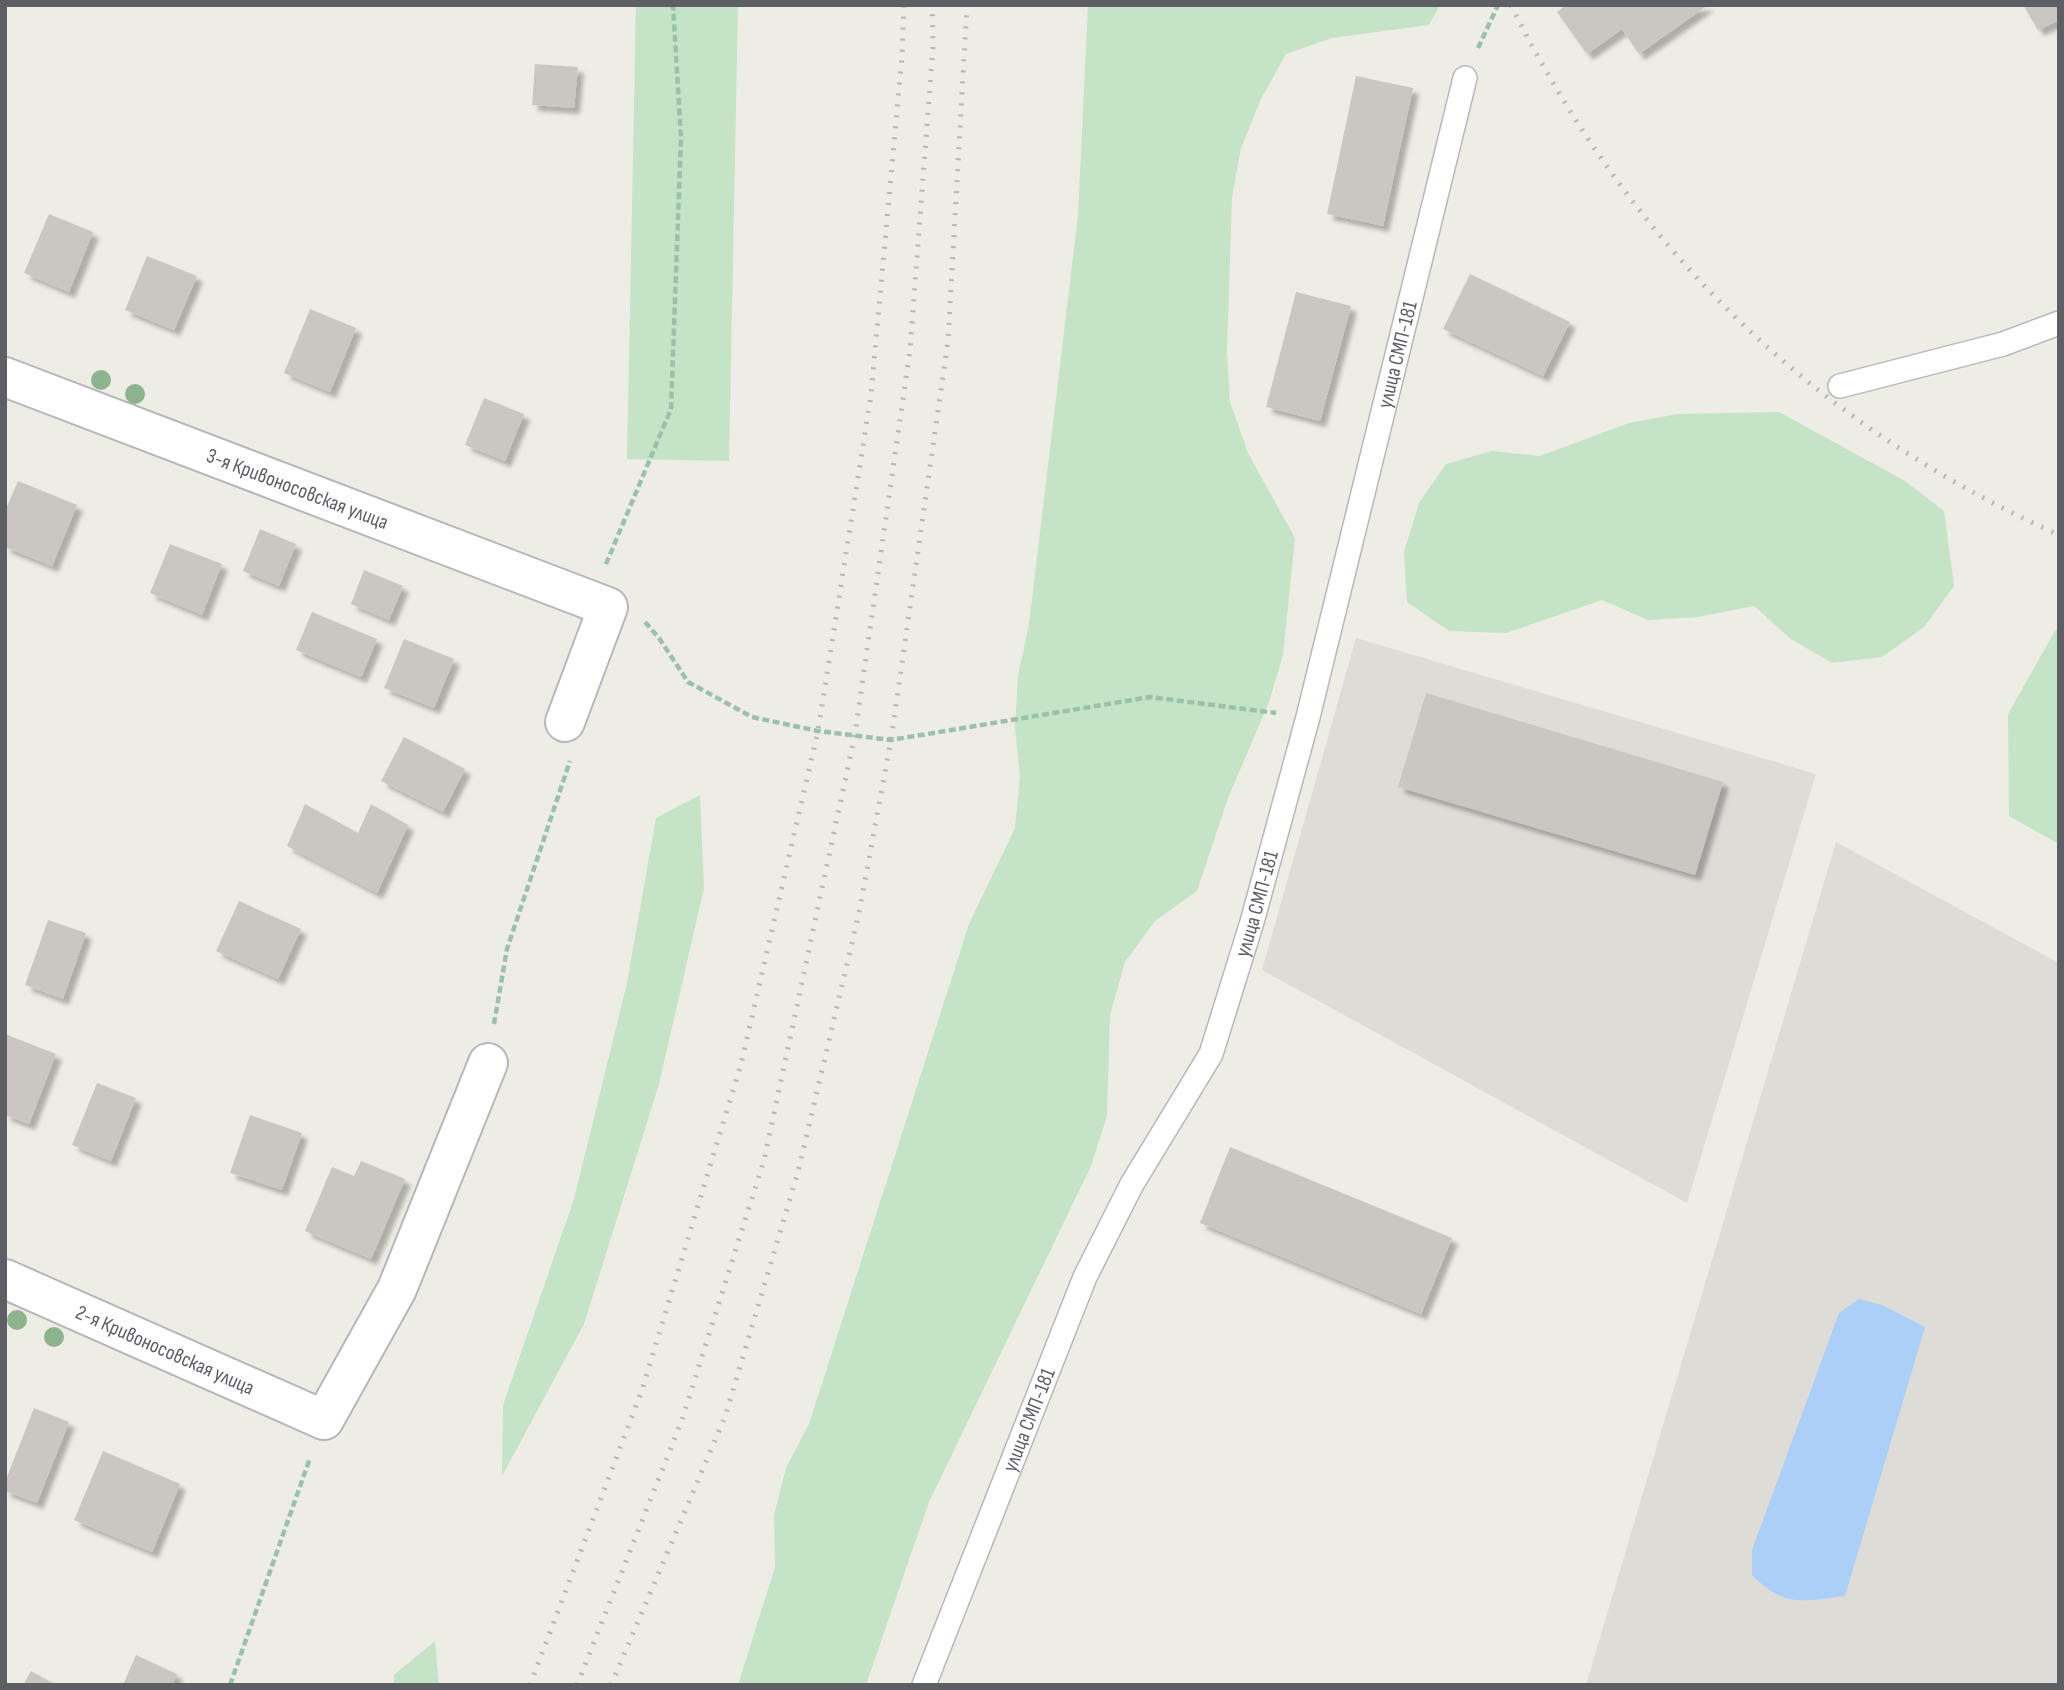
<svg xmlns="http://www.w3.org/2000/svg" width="2064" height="1690" font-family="'Sofia Sans Condensed',sans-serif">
	<defs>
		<filter id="shadow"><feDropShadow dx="6" dy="6" stdDeviation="2" flood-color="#0004"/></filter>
	</defs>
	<rect width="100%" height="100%" fill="#eeede5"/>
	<!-- industrial -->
	<g fill="#dddcd7">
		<polygon points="1356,638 1816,774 1687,1203 1262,970"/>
		<polygon points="1836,842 2059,963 2059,1685 1586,1685"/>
	</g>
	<!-- green -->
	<g fill="#c4e3c7">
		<polygon points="636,5 738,5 729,461 627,459"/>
		<polygon points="1088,5 1440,5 1429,25 1332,38 1286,54 1261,99 1241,148 1232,197 1227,352 1230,402 1248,453 1295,538 1283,655 1269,702 1228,798 1197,891 1155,921 1125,962 1110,1015 1107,1116 1091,1166 929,1502 866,1685 738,1685 775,1567 774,1515 786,1468 809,1424 969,924 1015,828 1020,777 1015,728 1018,676 1029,624 1078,215"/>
		<polygon points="1779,412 1905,481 1944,511 1954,586 1924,627 1882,657 1832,663 1791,639 1754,606 1698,617 1648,620 1602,600 1506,633 1449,631 1407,602 1404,552 1419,503 1446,464 1492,451 1540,456 1629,423 1678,414"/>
		<polygon points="2059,630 2059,844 2009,816 2008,714 2055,631"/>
		<polygon points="700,795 704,888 659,1084 584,1324 502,1476 503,1405 574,1199 627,983 656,818"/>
		<polygon points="435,1641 439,1685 394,1685 394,1675"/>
	</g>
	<!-- water -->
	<path fill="#accff7" d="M1859,1299L1882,1305L1925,1327L1845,1596C1803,1601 1784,1608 1752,1575V1550L1839,1313Z"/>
	<!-- building -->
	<g fill="#cac7c2" filter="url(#shadow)">
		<polygon points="1566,5 1708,5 1639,54 1622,29 1587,54 1557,12"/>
		<polygon points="2023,5 2059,5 2059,20 2038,30"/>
		<polygon points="535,64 578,67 574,108 532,105"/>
		<polygon points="1356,76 1413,88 1383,226 1327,214"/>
		<polygon points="49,214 93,232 69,292 24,273"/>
		<polygon points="147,256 197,276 174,330 125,310"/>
		<polygon points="1470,274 1570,322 1543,376 1443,329"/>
		<polygon points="1296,292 1351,306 1320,421 1266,407"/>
		<polygon points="310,309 356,328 330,392 284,373"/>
		<polygon points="484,398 524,414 505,461 465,445"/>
		<polygon points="18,481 77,505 52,566 5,547 5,511"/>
		<polygon points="260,529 296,544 279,586 243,571"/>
		<polygon points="170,544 222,564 202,615 150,593"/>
		<polygon points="364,570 403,586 389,620 351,604"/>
		<polygon points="312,612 377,639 361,677 296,650"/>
		<polygon points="404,639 454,659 434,708 384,688"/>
		<polygon points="1426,693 1723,782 1695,875 1398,787"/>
		<polygon points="404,737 465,769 443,812 381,781"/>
		<polygon points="305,804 358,833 371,804 408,825 377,893 287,846"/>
		<polygon points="239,901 301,929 278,979 216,951"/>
		<polygon points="48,920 86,933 63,999 25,985"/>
		<polygon points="5,1034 56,1054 29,1124 5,1115"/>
		<polygon points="97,1083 136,1098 111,1161 72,1145"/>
		<polygon points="250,1115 302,1133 282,1190 230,1173"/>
		<polygon points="1230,1147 1452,1238 1421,1314 1200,1223"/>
		<polygon points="361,1161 405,1179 371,1259 305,1231 332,1167 354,1176"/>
		<polygon points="34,1408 69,1422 37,1503 5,1491 5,1482"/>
		<polygon points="103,1451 180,1484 152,1552 74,1520"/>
		<polygon points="136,1655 177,1674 172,1685 123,1685"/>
		<polygon points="31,1671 56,1685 23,1685"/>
	</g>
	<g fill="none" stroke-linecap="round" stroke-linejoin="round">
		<defs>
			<g id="service">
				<polyline points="1840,386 2003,344 2059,323"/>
				<path id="s1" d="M924,1685L1085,1277L1132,1184L1211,1054L1252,922L1308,717L1465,78"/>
			</g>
			<g id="minor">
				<path id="s2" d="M5,377L608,607L565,722"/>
				<path id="s3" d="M5,1279L324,1420L397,1289L488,1063"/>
			</g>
		</defs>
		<!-- service casing -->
		<use href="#service" stroke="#b5b7bb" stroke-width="26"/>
		<!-- minor casing -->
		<use href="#minor" stroke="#b5b7bb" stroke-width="42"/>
		<!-- path -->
		<g stroke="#9cc1ab" stroke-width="4.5" stroke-dasharray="7 3.5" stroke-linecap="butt">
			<polyline points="1478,48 1498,5"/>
			<polyline points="606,564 671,409 681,138 673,5"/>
			<polyline points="645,622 659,638 688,682 752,717 818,731 891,740 1150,697 1276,713"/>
			<polyline points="494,1024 507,949 570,761"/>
			<polyline points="230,1685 310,1458"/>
		</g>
		<!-- service -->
		<use href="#service" stroke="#fff" stroke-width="23"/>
		<!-- minor -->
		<use href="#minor" stroke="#fff" stroke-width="38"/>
		<!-- rail -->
		<g stroke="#b5b6b6" stroke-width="5" stroke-dasharray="2 9" stroke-linecap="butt">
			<path d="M1511,5C1631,247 1812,424 2059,535"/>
			<polyline points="530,1685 642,1390 741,1064 818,731 871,395 902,56 904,5"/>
			<polyline points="577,1685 682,1420 764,1160 855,734 910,350 933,46 932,5"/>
			<polyline points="611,1685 725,1417 798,1172 859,913 891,740 948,341 967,5"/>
		</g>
	</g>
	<!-- trees -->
	<g fill="#8db38f">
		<circle cx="101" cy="380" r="10"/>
		<circle cx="135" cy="394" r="10"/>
		<circle cx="17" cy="1320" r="10"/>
		<circle cx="54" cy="1337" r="10"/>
	</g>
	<g text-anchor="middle" stroke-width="5" stroke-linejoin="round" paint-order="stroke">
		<!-- street labels -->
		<g font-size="21" fill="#5d5f64" stroke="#fff">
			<text dy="7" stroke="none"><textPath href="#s1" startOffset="1419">улица СМП-181</textPath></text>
			<text dy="7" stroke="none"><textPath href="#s2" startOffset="313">3-я Кривоносовская улица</textPath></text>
			<text dy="7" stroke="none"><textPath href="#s1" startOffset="852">улица СМП-181</textPath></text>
			<text dy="7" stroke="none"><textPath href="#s3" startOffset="175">2-я Кривоносовская улица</textPath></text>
			<text dy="7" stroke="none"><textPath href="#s1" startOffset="285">улица СМП-181</textPath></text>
		</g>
	</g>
	<!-- border -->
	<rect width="2064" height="1690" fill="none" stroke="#5d5f64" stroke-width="14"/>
</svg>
